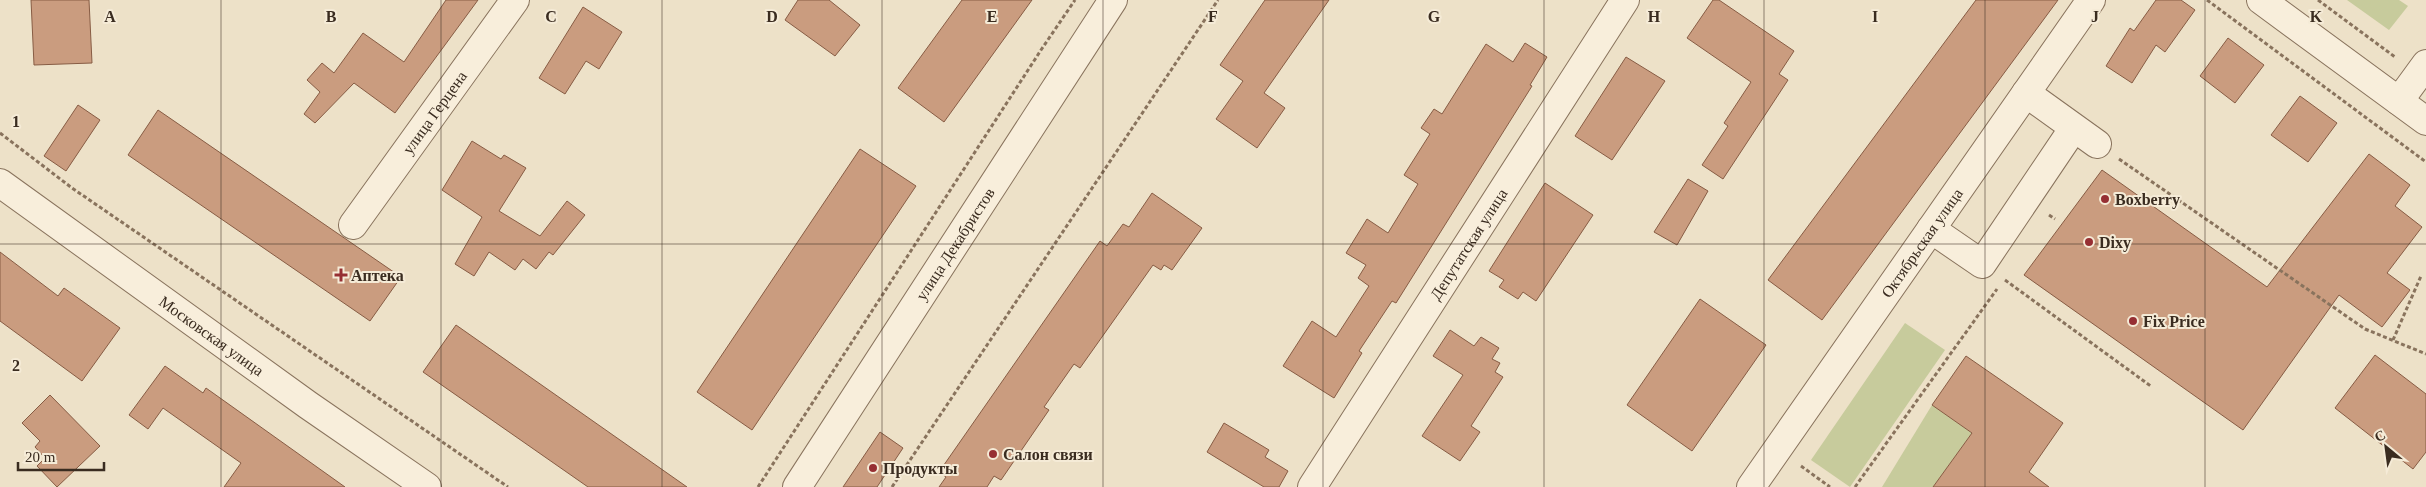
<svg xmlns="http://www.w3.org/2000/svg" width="2426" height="487" font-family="'Times New Roman',serif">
	<rect width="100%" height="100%" fill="#ede1c8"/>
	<!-- green -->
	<g fill="#c7cb9c">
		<polygon points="2347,0 2399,0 2408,6 2389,30"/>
		<polygon points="1905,323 1945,350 1850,487 1811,460"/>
		<polygon points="1932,405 1972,433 1933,487 1882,487"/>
	</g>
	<!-- building -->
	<g fill="#ca9c7f" stroke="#875c44">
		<polygon points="31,0 89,0 92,63 34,65"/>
		<polygon points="446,0 478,0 395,113 354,83 315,123 304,114 320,92 307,80 322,63 334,73 363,33 404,62"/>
		<polygon points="798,0 829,0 860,25 835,56 785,20"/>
		<polygon points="962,0 1032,0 944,122 898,88"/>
		<polygon points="1265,0 1329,0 1264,93 1285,108 1257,148 1216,119 1243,81 1220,65"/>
		<polygon points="1713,0 1719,0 1794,51 1779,74 1788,80 1723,179 1702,165 1728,126 1724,123 1751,82 1687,38"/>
		<polygon points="1976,0 2058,0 1822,320 1768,280"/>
		<polygon points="2156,0 2181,0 2195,10 2165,52 2156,45 2132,83 2106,66 2130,28 2134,31"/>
		<polygon points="583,7 622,32 599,69 586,61 565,94 539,78"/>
		<polygon points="2228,38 2264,65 2235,103 2200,76"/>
		<polygon points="1525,43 1547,57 1530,85 1532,86 1396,303 1392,301 1359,351 1362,353 1334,398 1283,366 1312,321 1336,337 1369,286 1358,278 1366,265 1346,253 1367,219 1388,233 1418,184 1404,175 1430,134 1421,128 1434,109 1442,114 1486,44 1513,62"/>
		<polygon points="1626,57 1665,81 1612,160 1575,136"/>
		<polygon points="2300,96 2337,123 2308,162 2271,135"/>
		<polygon points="78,105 100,120 66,171 44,156"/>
		<polygon points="158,110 401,277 370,321 128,155"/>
		<polygon points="472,141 501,159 504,155 526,168 499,211 540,236 567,201 585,215 553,255 549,252 536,269 523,259 515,270 489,252 474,276 455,264 482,217 442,190"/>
		<polygon points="860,149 916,186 752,430 697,392"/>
		<polygon points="2369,154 2410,185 2395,206 2422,227 2387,273 2410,290 2382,327 2339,295 2243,430 2024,275 2102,170 2267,287"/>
		<polygon points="1688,179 1708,191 1677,245 1654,232"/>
		<polygon points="1545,183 1593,215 1536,301 1523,292 1518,299 1499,287 1504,280 1489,271"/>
		<polygon points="1152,193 1202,228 1172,270 1164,265 1161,270 1153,265 1080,368 1074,364 1044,407 1049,410 1001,480 994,476 987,487 939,487 946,477 939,472 1100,241 1107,246 1123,224 1129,227"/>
		<polygon points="0,252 58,296 64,288 120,328 82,381 0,321"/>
		<polygon points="1700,299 1766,345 1692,451 1627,405"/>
		<polygon points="456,325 687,487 588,487 423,372"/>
		<polygon points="1450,330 1474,346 1481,337 1499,348 1492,359 1500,363 1495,372 1503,377 1471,426 1480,432 1460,461 1422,436 1463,375 1433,356"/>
		<polygon points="2375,355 2426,394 2426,452 2413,469 2335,408"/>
		<polygon points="1966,356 2063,423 2029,472 2049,487 1933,487 1972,433 1932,405"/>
		<polygon points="165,366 203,393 206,388 345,487 224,487 241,463 163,408 148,429 129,415"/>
		<polygon points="50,395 100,446 57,487 37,466 45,458 35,447 40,441 22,423"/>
		<polygon points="1224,423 1269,450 1265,457 1288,471 1279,487 1264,487 1207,452"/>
		<polygon points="880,432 903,448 877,487 843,487"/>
	</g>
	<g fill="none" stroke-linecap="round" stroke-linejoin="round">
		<defs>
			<g id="minor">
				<polyline points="2261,0 2426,121"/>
				<polyline points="2026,93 2097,144"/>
				<polyline points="2399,101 2426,64"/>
				<path id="s1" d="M0,183L308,405L427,487"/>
				<path id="s2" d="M353,225L515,0"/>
				<polyline points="1931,229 1982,264 2073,129"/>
				<path id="s3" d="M797,487L1113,0"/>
				<path id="s4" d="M1312,487L1625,0"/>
				<path id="s5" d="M1751,487L2091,0"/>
			</g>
		</defs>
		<!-- minor casing -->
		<use href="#minor" stroke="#89735d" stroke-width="30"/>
		<!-- path -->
		<g stroke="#89735d" stroke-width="3" stroke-dasharray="4 2.5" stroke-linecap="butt">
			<polyline points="2207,0 2426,162"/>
			<polyline points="2318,0 2395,57"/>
			<polyline points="0,133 72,188 508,487"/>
			<polyline points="2119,159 2365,329 2426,354"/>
			<polyline points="2049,215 2055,219"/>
			<polyline points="2005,280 2152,387"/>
			<polyline points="2393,340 2421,276"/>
			<polyline points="1801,466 1830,487"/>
			<polyline points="758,487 1041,50 1075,0"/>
			<polyline points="892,487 1218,0"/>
			<polyline points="1855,487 1997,289"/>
		</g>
		<!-- minor -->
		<use href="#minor" stroke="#f8eedb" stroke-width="28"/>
	</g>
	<!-- grid -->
	<path fill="none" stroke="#3a2c20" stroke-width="1" stroke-opacity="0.55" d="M221,0V487M441,0V487M662,0V487M882,0V487M1103,0V487M1323,0V487M1544,0V487M1764,0V487M1985,0V487M2205,0V487M0,244H2426"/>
	<!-- markers -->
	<g fill="#962f33" stroke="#f5ebd7" stroke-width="2">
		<circle cx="2105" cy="199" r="5"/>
		<circle cx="2089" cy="242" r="5"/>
		<path d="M338.5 267.5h5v5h5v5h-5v5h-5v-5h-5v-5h5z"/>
		<circle cx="2133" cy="321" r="5"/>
		<circle cx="993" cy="454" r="5"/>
		<circle cx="873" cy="468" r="5"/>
	</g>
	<g text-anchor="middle" stroke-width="4" stroke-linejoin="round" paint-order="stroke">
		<!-- street labels -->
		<g font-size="16" fill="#3a2c20" stroke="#f5ebd7">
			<text dy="6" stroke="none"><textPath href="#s2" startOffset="139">улица Герцена</textPath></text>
			<text dy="6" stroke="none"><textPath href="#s3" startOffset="290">улица Декабристов</textPath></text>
			<text dy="6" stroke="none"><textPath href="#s4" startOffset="289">Депутатская улица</textPath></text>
			<text dy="6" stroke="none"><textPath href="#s5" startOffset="298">Октябрьская улица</textPath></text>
			<text dy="6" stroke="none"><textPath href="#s1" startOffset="261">Московская улица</textPath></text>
		</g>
		<!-- poi labels -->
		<g font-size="16" font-weight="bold" fill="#3a2c20" stroke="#f5ebd7" text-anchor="start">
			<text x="2115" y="205">Boxberry</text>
			<text x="2099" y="248">Dixy</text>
			<text x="351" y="281">Аптека</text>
			<text x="2143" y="327">Fix Price</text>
			<text x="1003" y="460">Салон связи</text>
			<text x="883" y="474">Продукты</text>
		</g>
	</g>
	<g font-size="16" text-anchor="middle" font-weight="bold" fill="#3a2c20" stroke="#f5ebd7" stroke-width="4" stroke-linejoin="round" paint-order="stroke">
		<text x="110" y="22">A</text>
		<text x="331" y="22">B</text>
		<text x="551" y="22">C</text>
		<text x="772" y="22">D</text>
		<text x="992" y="22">E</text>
		<text x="1213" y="22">F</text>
		<text x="1434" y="22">G</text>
		<text x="1654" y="22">H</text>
		<text x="1875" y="22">I</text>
		<text x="2095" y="22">J</text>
		<text x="2316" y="22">K</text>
		<text x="16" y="127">1</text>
		<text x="16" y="371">2</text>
	</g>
	<!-- north arrow -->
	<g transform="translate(2386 447) rotate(331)" stroke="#f5ebd7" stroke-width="4" paint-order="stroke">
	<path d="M0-4L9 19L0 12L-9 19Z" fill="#3a2c20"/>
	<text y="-8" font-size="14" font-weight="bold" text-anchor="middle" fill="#3a2c20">С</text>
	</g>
	<!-- scale -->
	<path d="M18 462v8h86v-8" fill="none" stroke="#3a2c20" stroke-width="2.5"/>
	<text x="25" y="462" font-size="15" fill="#3a2c20" stroke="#f5ebd7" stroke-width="4" paint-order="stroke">20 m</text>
</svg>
